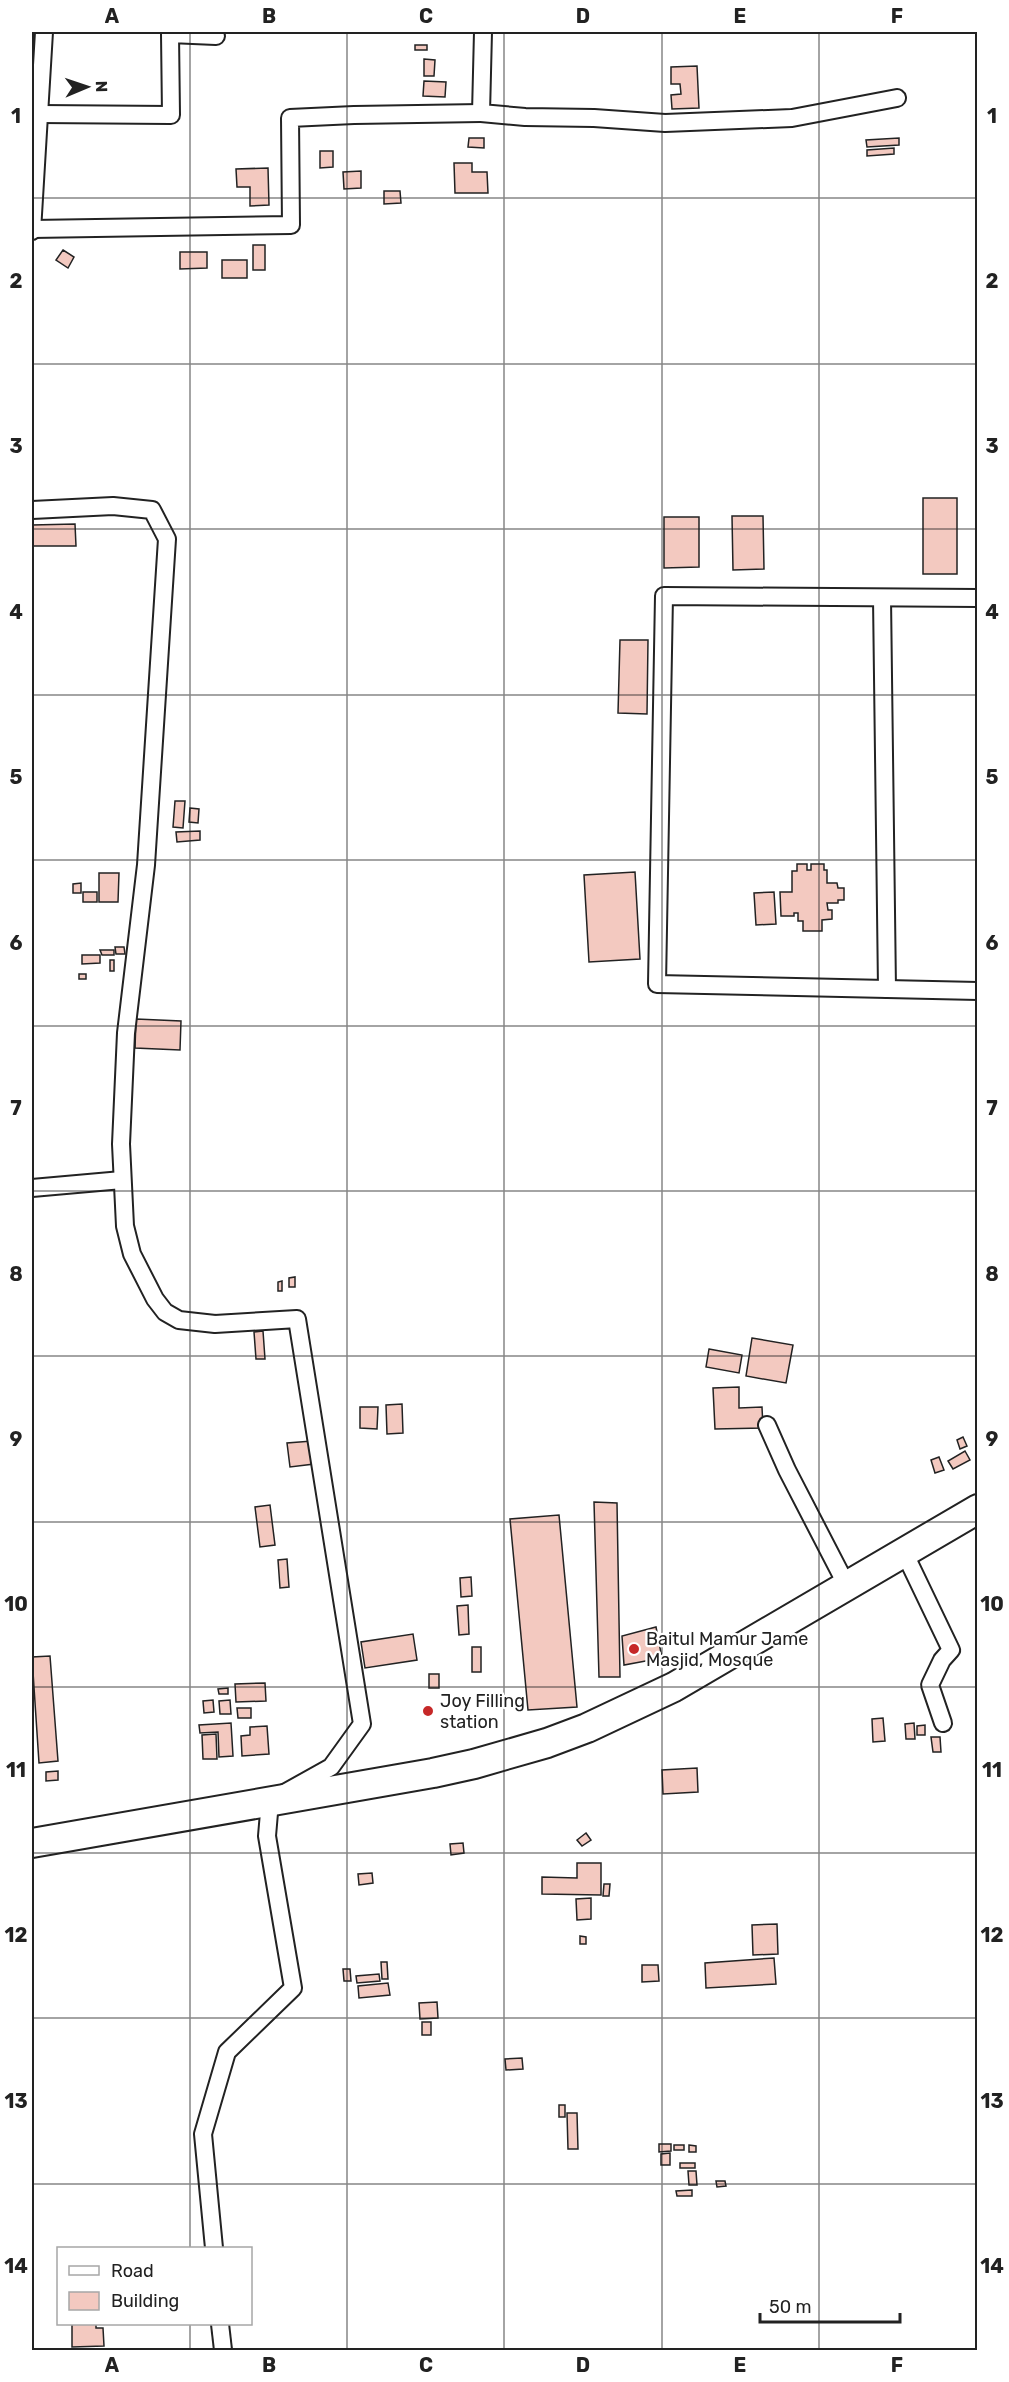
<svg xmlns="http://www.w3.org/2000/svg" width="1009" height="2382" font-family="Rubik,sans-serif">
	<rect width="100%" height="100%" fill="#fff"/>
	<!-- building -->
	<g fill="#f3c9c0" stroke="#222" stroke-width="1.5">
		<rect x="415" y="45" width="12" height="5"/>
		<polygon points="424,59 435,60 434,76 424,76"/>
		<polygon points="697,66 699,108 672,109 671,95 681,94 680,84 671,84 671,67"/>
		<polygon points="424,81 446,82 445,97 423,96"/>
		<polygon points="469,138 484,138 484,148 468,147"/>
		<polygon points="899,138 899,145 867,147 866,140"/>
		<polygon points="894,148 894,154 867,156 867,150"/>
		<polygon points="320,151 333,151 333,167 320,168"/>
		<polygon points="454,163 472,163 472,172 487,172 488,193 455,193"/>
		<polygon points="268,168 269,205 250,206 250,187 237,187 236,169"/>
		<polygon points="361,171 361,188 344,189 343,172"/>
		<polygon points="384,191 400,191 401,203 384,204"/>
		<rect x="253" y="245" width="12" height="25"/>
		<polygon points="63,250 74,257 68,268 56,260"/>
		<polygon points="180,252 207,252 207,268 180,269"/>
		<rect x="222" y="260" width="25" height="18"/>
		<rect x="923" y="498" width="34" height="76"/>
		<polygon points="732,516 763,516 764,569 733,570"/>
		<polygon points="664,517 699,517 699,567 664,568"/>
		<polygon points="75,524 76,546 32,546 32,525"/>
		<polygon points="620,640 648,640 647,714 618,713"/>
		<polygon points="175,801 185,801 183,828 173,827"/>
		<polygon points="190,808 199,809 198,823 189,822"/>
		<polygon points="200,831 200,840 177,842 176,832"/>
		<polygon points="797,864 807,864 807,870 811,870 811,864 824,864 824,870 827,870 827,883 837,883 838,888 844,888 844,900 838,900 838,903 827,903 828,910 832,910 832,919 822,920 822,931 803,931 803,921 798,921 798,913 794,913 794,916 781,916 780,892 792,892 792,871 797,871"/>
		<polygon points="635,872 640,959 589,962 584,875"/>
		<polygon points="99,873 119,873 118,902 99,902"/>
		<polygon points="81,883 81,893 73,893 73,884"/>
		<rect x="83" y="892" width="14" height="10"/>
		<polygon points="774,892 776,924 756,925 754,893"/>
		<polygon points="115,947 124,947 125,954 116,954"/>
		<polygon points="100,950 114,950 114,955 102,955"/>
		<polygon points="82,955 100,955 100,963 82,964"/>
		<rect x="110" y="960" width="4" height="11"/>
		<rect x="79" y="974" width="7" height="5"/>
		<polygon points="136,1019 181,1021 180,1050 135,1048"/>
		<polygon points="295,1277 295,1287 289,1287 289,1278"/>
		<polygon points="282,1281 282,1291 278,1291 278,1282"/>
		<polygon points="263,1331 265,1359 256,1359 254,1332"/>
		<polygon points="752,1338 793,1345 786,1383 746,1376"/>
		<polygon points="709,1349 742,1355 739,1373 706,1367"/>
		<polygon points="739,1387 739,1408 762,1407 763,1428 715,1429 713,1388"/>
		<polygon points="402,1404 403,1433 387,1434 386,1405"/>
		<polygon points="360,1407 378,1407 377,1429 360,1428"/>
		<polygon points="963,1437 967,1446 960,1449 957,1440"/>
		<polygon points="312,1441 314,1464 290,1467 287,1443"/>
		<polygon points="965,1451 970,1460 953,1469 948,1461"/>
		<polygon points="939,1457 944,1470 935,1473 931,1460"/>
		<polygon points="594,1502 617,1503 620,1677 599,1677"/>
		<polygon points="270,1505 275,1545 260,1547 255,1507"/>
		<polygon points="559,1515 577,1707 528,1710 510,1519"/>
		<polygon points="287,1559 289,1587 280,1588 278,1560"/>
		<polygon points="471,1577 472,1596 461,1597 460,1578"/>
		<polygon points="468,1605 469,1634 459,1635 457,1606"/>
		<polygon points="656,1627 662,1658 624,1665 622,1636"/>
		<polygon points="413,1634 417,1660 365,1668 361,1642"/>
		<rect x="472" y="1647" width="9" height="25"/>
		<polygon points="50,1656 58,1761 39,1763 32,1657"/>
		<rect x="429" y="1674" width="10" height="14"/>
		<polygon points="265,1683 266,1701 236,1702 235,1684"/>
		<polygon points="228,1688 228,1694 219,1694 218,1689"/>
		<polygon points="213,1700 214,1712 204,1713 203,1701"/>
		<polygon points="230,1700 231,1714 220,1714 219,1701"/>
		<polygon points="237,1708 251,1708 251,1718 238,1718"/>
		<polygon points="883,1718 885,1741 873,1742 872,1719"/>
		<polygon points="231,1723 233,1756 219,1757 218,1732 200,1733 199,1725"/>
		<polygon points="914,1723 915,1739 906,1739 905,1724"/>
		<polygon points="925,1725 925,1735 917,1735 917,1726"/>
		<polygon points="267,1726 269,1754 242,1756 241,1736 250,1735 250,1727"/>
		<polygon points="216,1734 217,1759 203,1759 202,1735"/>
		<polygon points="931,1737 940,1737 941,1752 933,1752"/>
		<polygon points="697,1768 698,1792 663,1794 662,1770"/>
		<polygon points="58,1771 58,1780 46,1781 46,1772"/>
		<polygon points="586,1833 591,1840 582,1846 577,1840"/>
		<polygon points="463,1843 464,1853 451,1855 450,1844"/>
		<polygon points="577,1863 601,1863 601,1895 542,1894 542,1877 577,1878"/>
		<polygon points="372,1873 373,1883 359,1885 358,1874"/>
		<polygon points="604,1884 610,1884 609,1896 603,1896"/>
		<polygon points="591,1898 591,1919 577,1920 576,1899"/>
		<polygon points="777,1924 778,1954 753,1955 752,1925"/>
		<polygon points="580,1936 586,1937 586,1944 580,1944"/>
		<polygon points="774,1958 776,1984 706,1988 705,1963"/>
		<polygon points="381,1962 387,1962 388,1979 382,1979"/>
		<polygon points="642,1965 658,1965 659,1981 642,1982"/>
		<polygon points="343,1969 350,1969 351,1981 344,1981"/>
		<polygon points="379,1974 380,1981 357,1983 356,1976"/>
		<polygon points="388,1983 390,1995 359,1998 358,1986"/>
		<polygon points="437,2002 438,2018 420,2019 419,2003"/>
		<rect x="422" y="2022" width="9" height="13"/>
		<polygon points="522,2058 523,2069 506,2070 505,2059"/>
		<rect x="559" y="2105" width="6" height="12"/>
		<polygon points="567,2113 577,2113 578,2149 568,2149"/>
		<polygon points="659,2144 671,2144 671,2151 659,2152"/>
		<rect x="674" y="2145" width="10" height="5"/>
		<polygon points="689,2145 696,2146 696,2152 689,2152"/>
		<polygon points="670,2153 670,2165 661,2165 661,2154"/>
		<rect x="680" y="2163" width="15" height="5"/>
		<polygon points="688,2171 696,2171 697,2185 689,2185"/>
		<polygon points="716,2181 725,2181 726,2186 717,2187"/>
		<polygon points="692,2190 692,2196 677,2196 676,2191"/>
		<polygon points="72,2324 96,2324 96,2328 103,2328 104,2346 72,2347"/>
	</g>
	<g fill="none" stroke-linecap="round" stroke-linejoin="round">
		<defs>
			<g id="minor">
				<polyline points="483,32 481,113 525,117 594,118 665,123 792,118 897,98"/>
				<polyline points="39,114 171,115 170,34 216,36"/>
				<polyline points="32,229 291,225 290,118 354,115 481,113"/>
				<polyline points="32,231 44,32"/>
				<polyline points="32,510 113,506 152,510 167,539 146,865 126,1033 121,1144 125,1226 132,1254 155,1299 165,1312 179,1320 215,1324 297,1319 362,1724 331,1767 270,1801 267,1836 293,1988 227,2052 203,2134 214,2248"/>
				<polyline points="882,598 887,989"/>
				<polyline points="978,598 664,596 657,984 978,991"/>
				<polyline points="32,1188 122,1180"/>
				<polyline points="767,1425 787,1470 847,1586"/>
				<polyline points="904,1552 951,1650 942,1660 930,1685 943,1723"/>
				<polyline points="220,2324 223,2350"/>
			</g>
			<polyline id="trunk" points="32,1843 433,1773 474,1764 547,1743 587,1728 674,1687 978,1509"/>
		</defs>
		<!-- minor casing -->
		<use href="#minor" stroke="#222" stroke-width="20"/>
		<!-- trunk casing -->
		<use href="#trunk" stroke="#222" stroke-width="32"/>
		<!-- minor -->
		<use href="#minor" stroke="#fff" stroke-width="16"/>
		<!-- trunk -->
		<use href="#trunk" stroke="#fff" stroke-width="28"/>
	</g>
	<!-- grid -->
	<path fill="none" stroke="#222" stroke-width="1.5" stroke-opacity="0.55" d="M190,32V2248M347,32V2350M504,32V2350M662,32V2350M819,32V2350M32,198H978M32,364H978M32,529H978M32,695H978M32,860H978M32,1026H978M32,1191H978M32,1356H978M32,1522H978M32,1687H978M32,1853H978M32,2018H978M32,2184H978M190,2324V2350"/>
	<!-- markers -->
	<g fill="#c62828" stroke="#fff" stroke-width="2">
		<circle cx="634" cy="1649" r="6"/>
		<circle cx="428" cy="1711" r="6"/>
	</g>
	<g text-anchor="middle" stroke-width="4.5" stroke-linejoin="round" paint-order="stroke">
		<!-- poi labels -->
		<g font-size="18" fill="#222" stroke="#fff" text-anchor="start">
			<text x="646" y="1645">Baitul Mamur Jame<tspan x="646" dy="21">Masjid, Mosque</tspan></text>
			<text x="440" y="1707">Joy Filling<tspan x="440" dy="21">station</tspan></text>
		</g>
	</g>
	<!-- border -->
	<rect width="1009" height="2382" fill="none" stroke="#ffffff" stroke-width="66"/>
	<!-- legend -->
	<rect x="57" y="2247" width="195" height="78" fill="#ffffff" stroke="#a7a7a7" stroke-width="1.5"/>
	<rect x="69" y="2266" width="30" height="9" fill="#ffffff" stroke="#a7a7a7" stroke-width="1.5"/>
	<text x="111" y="2277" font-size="18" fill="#222222">Road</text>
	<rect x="69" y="2292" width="30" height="18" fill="#f3c9c0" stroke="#a7a7a7" stroke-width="1.5"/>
	<text x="111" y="2307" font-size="18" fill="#222222">Building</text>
	<!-- north arrow -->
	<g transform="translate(87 87) rotate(88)" stroke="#ffffff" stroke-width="4.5" paint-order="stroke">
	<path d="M0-4.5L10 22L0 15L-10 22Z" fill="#222222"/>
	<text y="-9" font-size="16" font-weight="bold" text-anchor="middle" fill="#222222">N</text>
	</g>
	<!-- scale -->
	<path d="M760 2313v9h140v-9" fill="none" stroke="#222222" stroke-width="3"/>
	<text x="769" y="2313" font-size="18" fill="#222222" stroke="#ffffff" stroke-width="4.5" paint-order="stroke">50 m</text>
	<rect x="33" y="33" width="943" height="2316" fill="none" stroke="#222" stroke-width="2"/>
	<g font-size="20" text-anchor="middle" font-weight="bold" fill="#222">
		<text x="112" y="23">A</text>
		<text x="269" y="23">B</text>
		<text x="426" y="23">C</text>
		<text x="583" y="23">D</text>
		<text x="740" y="23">E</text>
		<text x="897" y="23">F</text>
		<text x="16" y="123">1</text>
		<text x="992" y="123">1</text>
		<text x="16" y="288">2</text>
		<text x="992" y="288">2</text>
		<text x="16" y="453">3</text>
		<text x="992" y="453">3</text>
		<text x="16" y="619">4</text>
		<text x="992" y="619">4</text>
		<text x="16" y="784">5</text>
		<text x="992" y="784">5</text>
		<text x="16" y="950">6</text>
		<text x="992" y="950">6</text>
		<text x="16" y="1115">7</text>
		<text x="992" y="1115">7</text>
		<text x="16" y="1281">8</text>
		<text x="992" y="1281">8</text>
		<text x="16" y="1446">9</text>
		<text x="992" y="1446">9</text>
		<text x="16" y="1611">10</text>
		<text x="992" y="1611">10</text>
		<text x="16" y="1777">11</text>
		<text x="992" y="1777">11</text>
		<text x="16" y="1942">12</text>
		<text x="992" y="1942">12</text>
		<text x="16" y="2108">13</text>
		<text x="992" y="2108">13</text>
		<text x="16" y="2273">14</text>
		<text x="992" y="2273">14</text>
		<text x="112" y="2372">A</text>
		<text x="269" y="2372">B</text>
		<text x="426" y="2372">C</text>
		<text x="583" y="2372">D</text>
		<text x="740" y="2372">E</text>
		<text x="897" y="2372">F</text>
	</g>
</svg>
